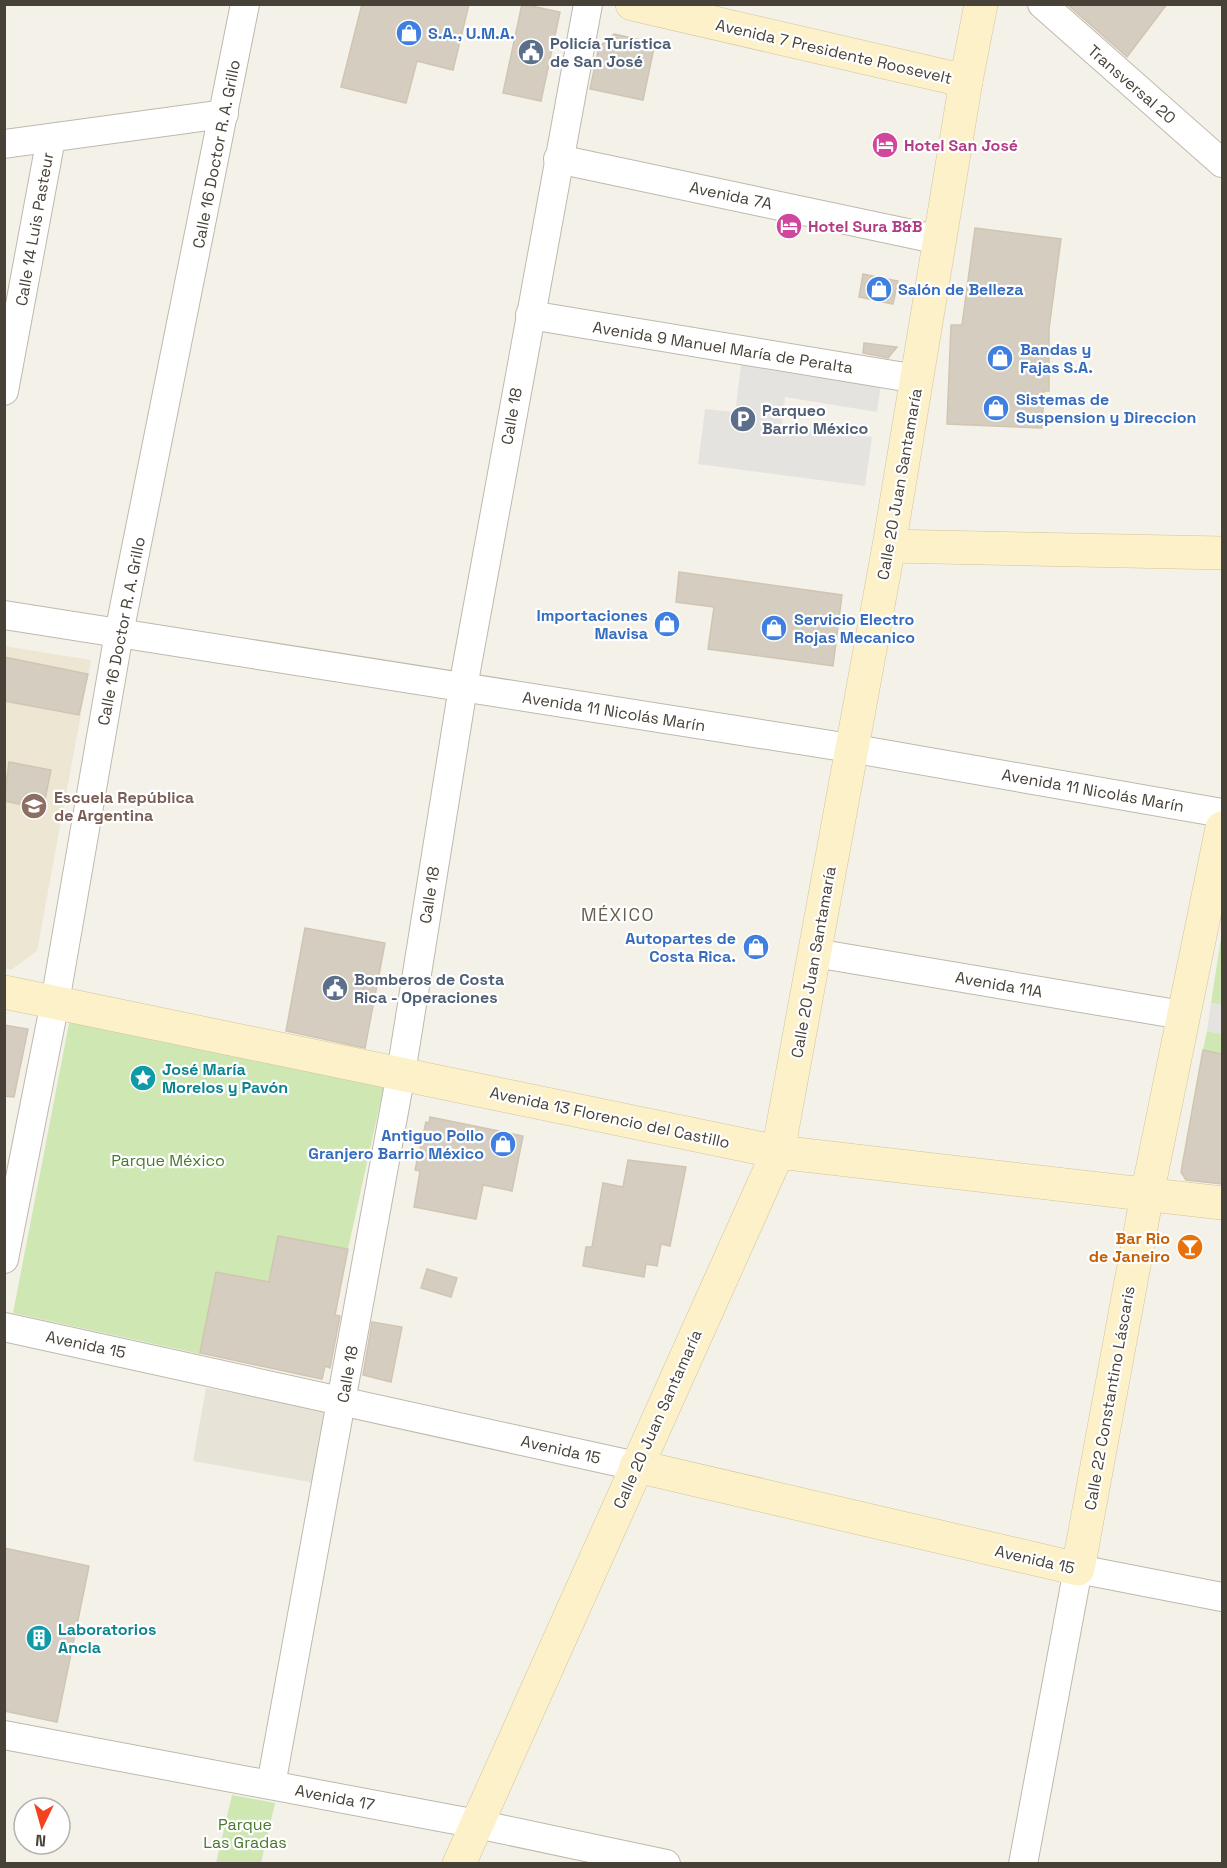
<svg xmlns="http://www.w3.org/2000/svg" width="1227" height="1868" font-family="'Space Grotesk',sans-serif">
	<rect width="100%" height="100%" fill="#f4f1e9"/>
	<!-- residential -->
	<polygon fill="#e8e3d7" points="206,1388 328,1410 315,1483 193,1461"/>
	<!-- education -->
	<polygon fill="#ede6d3" points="4,646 91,660 37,951 11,970 4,968"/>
	<!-- green -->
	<g fill="#cfe7b3">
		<polygon points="1222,931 1222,1005 1211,1003"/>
		<polygon points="71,1013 385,1081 348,1249 278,1236 269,1282 216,1273 200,1354 13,1313"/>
		<polygon points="1207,1031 1222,1034 1222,1054 1203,1050"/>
		<polygon points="232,1795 275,1803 261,1863 216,1863"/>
	</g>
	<!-- parking -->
	<g fill="#e5e3e0">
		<polygon points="742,359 881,383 877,412 785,397 782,426 872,437 865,486 698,464 705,409 735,412"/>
		<polygon points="1211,1003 1222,1005 1222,1034 1207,1031"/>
	</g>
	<!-- building -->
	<g fill="#d5cdbf" stroke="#d0c5b2" stroke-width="1.5">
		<polygon points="362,4 469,4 453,70 417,61 406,103 341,87"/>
		<polygon points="522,4 560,12 541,101 503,93"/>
		<polygon points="1067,4 1167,4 1127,57"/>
		<polygon points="614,34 655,43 643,100 590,89 599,47"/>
		<polygon points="975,228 1061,239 1049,329 1049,391 1044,391 1042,428 947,424 951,325 962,325"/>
		<polygon points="863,274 898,281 893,304 859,297"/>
		<polygon points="864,343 897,347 888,358 863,353"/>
		<polygon points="679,572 842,595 833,666 708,649 714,607 676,602"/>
		<polygon points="4,657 88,674 79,715 4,701"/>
		<polygon points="9,762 51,770 43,809 4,801"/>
		<polygon points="305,928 385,943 365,1048 286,1031"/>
		<polygon points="4,1025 28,1029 14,1097 4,1096"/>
		<polygon points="1203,1050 1222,1054 1222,1184 1186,1180 1181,1172"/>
		<polygon points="430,1117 523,1136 512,1191 483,1185 476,1219 414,1207 420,1171 415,1170 426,1122 429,1123"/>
		<polygon points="628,1160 686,1167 670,1246 661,1244 657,1266 646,1264 644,1277 583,1266 586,1247 592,1247 603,1183 623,1187"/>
		<polygon points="278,1236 348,1249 335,1315 340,1316 330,1368 325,1366 322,1379 200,1353 216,1272 269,1282"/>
		<polygon points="427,1269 457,1278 451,1297 421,1288"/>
		<polygon points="372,1322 402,1327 391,1382 363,1375"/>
		<polygon points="4,1548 89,1566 57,1722 4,1711"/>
	</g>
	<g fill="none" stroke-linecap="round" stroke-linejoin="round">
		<defs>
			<g id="street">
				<polyline points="1042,4 1222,163"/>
				<polyline points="4,144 224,114"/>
				<polyline points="558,159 940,240"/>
				<polyline points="530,315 917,379"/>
				<polyline points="4,391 51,138"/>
				<polyline points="4,615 850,748 1222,813"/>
				<polyline points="815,953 1182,1015"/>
				<polyline points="4,1259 55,1002 119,633 245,4"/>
				<polyline points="4,1327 636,1466"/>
				<polyline points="4,1735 477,1824 666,1864"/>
				<polyline points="271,1785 401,1073 463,687 588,4"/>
				<polyline points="1023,1864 1078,1569 1222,1597"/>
			</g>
			<g id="secondary">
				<polyline points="632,4 966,81"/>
				<polyline points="889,546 1222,553"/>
				<polyline points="4,992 778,1152 1222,1203"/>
				<polyline points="636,1466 1078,1569 1147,1195 1222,828"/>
				<polyline points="459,1864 778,1152 889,546 966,81 981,4"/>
			</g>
		</defs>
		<!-- street casing -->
		<use href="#street" stroke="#bfb9ac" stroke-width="30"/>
		<!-- secondary casing -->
		<use href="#secondary" stroke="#d2c499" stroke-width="34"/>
		<!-- street -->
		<use href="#street" stroke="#fff" stroke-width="28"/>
		<!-- secondary -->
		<use href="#secondary" stroke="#fdf1ca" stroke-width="33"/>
	</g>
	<!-- icons -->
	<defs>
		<symbol id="shop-disc" viewBox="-11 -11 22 22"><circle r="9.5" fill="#3f7fe0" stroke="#fff"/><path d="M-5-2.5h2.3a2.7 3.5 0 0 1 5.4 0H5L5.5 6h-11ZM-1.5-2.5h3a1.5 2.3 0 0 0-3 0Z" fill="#fff"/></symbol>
		<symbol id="civic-disc" viewBox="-11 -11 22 22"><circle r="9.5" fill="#5c6f8a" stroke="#fff"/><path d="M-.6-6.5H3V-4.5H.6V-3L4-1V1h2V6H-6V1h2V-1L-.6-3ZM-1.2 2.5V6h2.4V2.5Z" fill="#fff"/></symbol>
		<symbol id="hotel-disc" viewBox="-11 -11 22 22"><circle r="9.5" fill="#d1479c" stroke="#fff"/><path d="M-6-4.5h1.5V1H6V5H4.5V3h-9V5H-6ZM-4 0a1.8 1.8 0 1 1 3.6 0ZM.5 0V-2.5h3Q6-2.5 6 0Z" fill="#fff"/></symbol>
		<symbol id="parking-disc" viewBox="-11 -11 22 22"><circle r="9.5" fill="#5c6f8a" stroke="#fff"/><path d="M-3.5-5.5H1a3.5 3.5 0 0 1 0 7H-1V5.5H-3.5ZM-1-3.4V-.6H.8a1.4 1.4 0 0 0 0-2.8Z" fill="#fff"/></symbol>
		<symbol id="school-disc" viewBox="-11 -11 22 22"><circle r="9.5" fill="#8d6e63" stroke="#fff"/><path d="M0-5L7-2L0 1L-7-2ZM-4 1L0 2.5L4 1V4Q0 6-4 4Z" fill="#fff"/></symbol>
		<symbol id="sight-disc" viewBox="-11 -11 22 22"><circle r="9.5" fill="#0f9aa8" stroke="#fff"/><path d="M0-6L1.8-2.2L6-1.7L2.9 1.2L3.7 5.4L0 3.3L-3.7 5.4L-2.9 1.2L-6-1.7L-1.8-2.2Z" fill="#fff"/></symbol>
		<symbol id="bar-disc" viewBox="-11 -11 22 22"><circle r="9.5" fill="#e8710a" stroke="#fff"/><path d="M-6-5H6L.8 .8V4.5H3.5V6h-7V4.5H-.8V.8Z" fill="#fff"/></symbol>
		<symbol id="building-disc" viewBox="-11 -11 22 22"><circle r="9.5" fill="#0f9aa8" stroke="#fff"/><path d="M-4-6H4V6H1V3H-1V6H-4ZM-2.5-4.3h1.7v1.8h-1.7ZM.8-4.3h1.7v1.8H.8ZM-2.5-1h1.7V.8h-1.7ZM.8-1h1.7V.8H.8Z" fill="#fff"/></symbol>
	</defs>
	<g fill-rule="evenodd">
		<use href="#shop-disc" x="394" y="18" width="30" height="30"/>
		<use href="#civic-disc" x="516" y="37" width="30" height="30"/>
		<use href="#hotel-disc" x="870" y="130" width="30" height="30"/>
		<use href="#hotel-disc" x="774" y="211" width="30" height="30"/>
		<use href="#shop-disc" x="864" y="274" width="30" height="30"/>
		<use href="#shop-disc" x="985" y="343" width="30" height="30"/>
		<use href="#shop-disc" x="981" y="393" width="30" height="30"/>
		<use href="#parking-disc" x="728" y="404" width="30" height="30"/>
		<use href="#shop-disc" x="652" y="609" width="30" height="30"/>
		<use href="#shop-disc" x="759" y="613" width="30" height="30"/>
		<use href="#school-disc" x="19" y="791" width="30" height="30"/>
		<use href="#shop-disc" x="741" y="932" width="30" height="30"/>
		<use href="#civic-disc" x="320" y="973" width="30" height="30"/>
		<use href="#sight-disc" x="128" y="1063" width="30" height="30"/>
		<use href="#shop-disc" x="488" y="1129" width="30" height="30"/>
		<use href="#bar-disc" x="1175" y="1232" width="30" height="30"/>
		<use href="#building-disc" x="24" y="1623" width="30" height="30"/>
	</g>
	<g text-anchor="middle" stroke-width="4.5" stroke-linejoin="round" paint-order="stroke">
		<!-- shop labels -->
		<g font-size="16" font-weight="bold" fill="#366cbe" stroke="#fff" text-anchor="start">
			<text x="428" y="39">S.A., U.M.A.</text>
			<text x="898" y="295">Salón de Belleza</text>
			<text x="1020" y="355">Bandas y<tspan x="1020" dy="18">Fajas S.A.</tspan></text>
			<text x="1016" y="405">Sistemas de<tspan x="1016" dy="18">Suspension y Direccion</tspan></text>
			<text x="648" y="621" text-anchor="end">Importaciones<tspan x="648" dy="18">Mavisa</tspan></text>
			<text x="794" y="625">Servicio Electro<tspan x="794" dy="18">Rojas Mecanico</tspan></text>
			<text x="736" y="944" text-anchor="end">Autopartes de<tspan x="736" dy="18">Costa Rica.</tspan></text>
			<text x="484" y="1141" text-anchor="end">Antiguo Pollo<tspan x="484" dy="18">Granjero Barrio México</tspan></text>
		</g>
		<!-- service labels -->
		<g font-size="16" font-weight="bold" fill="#4e5e75" stroke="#fff" text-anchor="start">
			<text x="550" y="49">Policía Turística<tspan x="550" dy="18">de San José</tspan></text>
			<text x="762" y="416">Parqueo<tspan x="762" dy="18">Barrio México</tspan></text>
			<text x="354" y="985">Bomberos de Costa<tspan x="354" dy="18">Rica - Operaciones</tspan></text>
		</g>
		<!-- street labels -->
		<g font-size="16" fill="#474137" stroke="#fff">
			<text transform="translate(834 51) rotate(13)" y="6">Avenida 7 Presidente Roosevelt</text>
			<text transform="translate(1132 84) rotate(41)" y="6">Transversal 20</text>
			<text transform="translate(216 154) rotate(-79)" y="6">Calle 16 Doctor R. A. Grillo</text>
			<text transform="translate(731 195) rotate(12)" y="6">Avenida 7A</text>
			<text transform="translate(34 229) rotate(-80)" y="6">Calle 14 Luis Pasteur</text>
			<text transform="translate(723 347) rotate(9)" y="6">Avenida 9 Manuel María de Peralta</text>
			<text transform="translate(511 416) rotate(-80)" y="6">Calle 18</text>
			<text transform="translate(899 484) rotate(-80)" y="6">Calle 20 Juan Santamaría</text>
			<text transform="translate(121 631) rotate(-79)" y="6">Calle 16 Doctor R. A. Grillo</text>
			<text transform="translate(614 711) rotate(9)" y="6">Avenida 11 Nicolás Marín</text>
			<text transform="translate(1093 790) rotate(10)" y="6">Avenida 11 Nicolás Marín</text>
			<text transform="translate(429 895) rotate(-81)" y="6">Calle 18</text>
			<text transform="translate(813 962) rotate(-80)" y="6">Calle 20 Juan Santamaría</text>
			<text transform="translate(999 984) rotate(10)" y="6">Avenida 11A</text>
			<text transform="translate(610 1117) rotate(12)" y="6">Avenida 13 Florencio del Castillo</text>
			<text transform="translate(86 1344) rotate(12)" y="6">Avenida 15</text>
			<text transform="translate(347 1374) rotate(-80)" y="6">Calle 18</text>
			<text transform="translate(1109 1398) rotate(-80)" y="6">Calle 22 Constantino Láscaris</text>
			<text transform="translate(657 1419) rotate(-66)" y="6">Calle 20 Juan Santamaría</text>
			<text transform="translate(561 1449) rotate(13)" y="6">Avenida 15</text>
			<text transform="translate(1035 1559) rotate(13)" y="6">Avenida 15</text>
			<text transform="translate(335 1797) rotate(11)" y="6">Avenida 17</text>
		</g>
		<!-- hotel labels -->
		<g font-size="16" font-weight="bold" fill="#b23c85" stroke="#fff" text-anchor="start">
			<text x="904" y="151">Hotel San José</text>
			<text x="808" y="232">Hotel Sura B&amp;B</text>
		</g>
		<!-- education labels -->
		<g font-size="16" font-weight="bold" fill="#785e54" stroke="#fff" text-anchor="start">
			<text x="54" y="803">Escuela República<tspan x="54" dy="18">de Argentina</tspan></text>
		</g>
		<!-- culture labels -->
		<g font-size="16" font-weight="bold" fill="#0d838f" stroke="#fff" text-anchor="start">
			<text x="162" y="1075">José María<tspan x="162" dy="18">Morelos y Pavón</tspan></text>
			<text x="58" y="1635">Laboratorios<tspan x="58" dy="18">Ancla</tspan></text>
		</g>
		<!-- park labels -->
		<g font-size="16" fill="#48782c" stroke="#fff">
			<text x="168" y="1166">Parque México</text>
			<text x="245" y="1830">Parque<tspan x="245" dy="18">Las Gradas</tspan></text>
		</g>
		<!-- food labels -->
		<g font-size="16" font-weight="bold" fill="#c56008" stroke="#fff" text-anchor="end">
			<text x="1170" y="1244">Bar Rio<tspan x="1170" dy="18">de Janeiro</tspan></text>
		</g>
		<!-- neighbourhood labels -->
		<g font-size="18" letter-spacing="1.5" fill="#6a5f4f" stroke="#fff">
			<text x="618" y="921">MÉXICO</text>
		</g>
	</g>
	<!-- border -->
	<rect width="1227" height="1868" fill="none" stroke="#474137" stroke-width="12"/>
	<!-- north arrow -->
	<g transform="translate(42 1826) rotate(185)"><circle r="28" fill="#ffffff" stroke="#b5b3af" stroke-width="1.5"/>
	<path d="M0-4.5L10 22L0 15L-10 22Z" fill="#f44220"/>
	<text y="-9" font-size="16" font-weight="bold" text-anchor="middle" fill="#474137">N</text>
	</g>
</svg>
